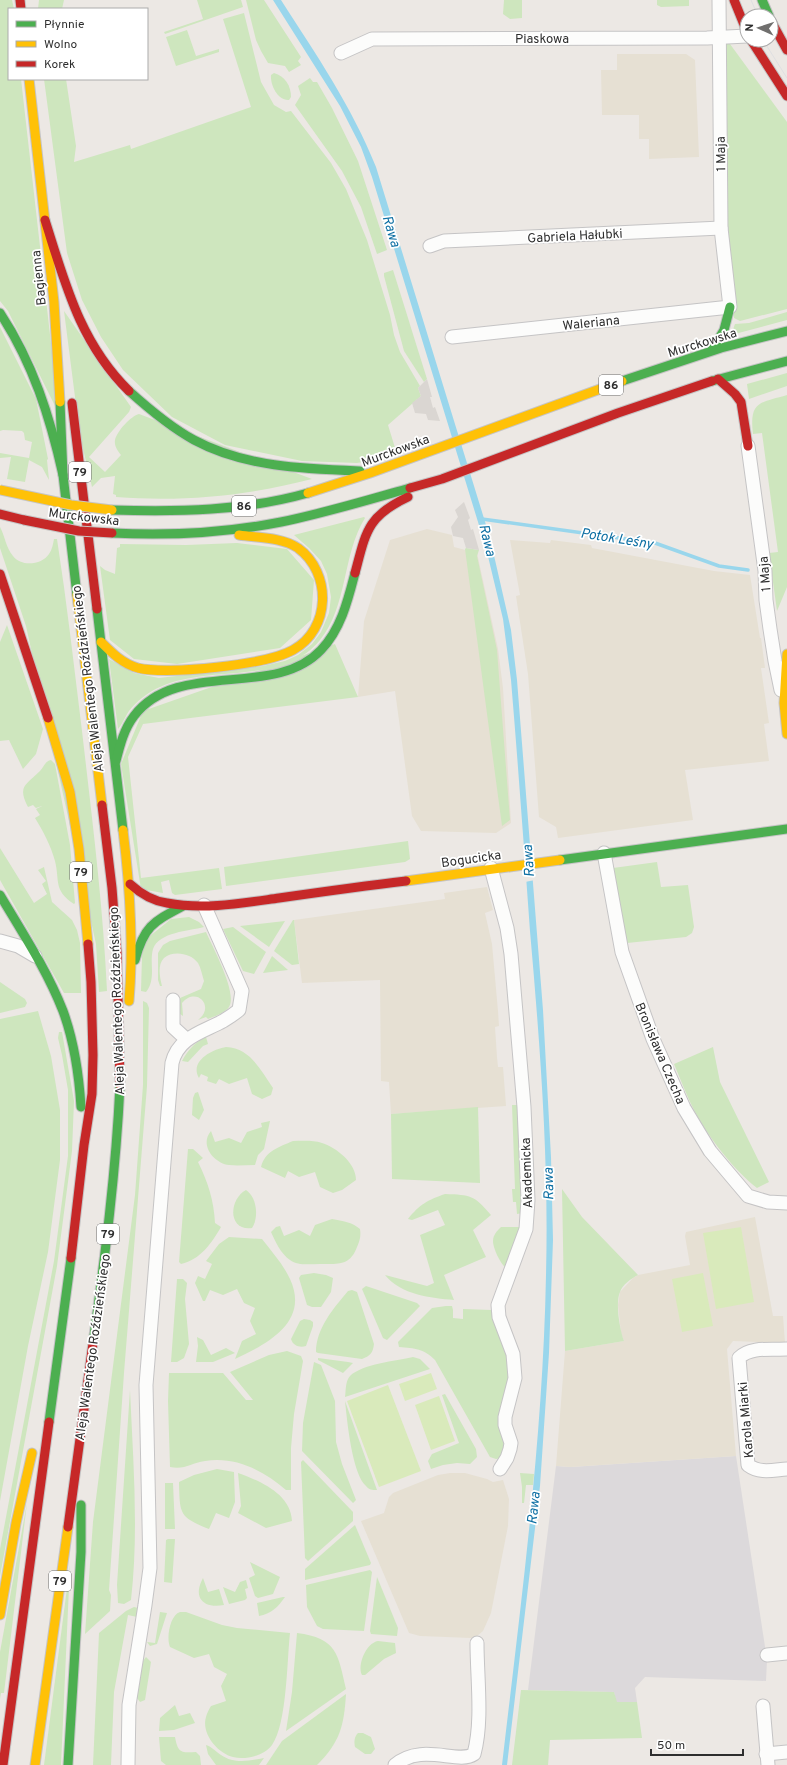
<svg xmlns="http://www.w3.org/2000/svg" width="787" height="1765" font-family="Overpass,sans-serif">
	<rect width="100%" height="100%" fill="#ece8e4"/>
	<!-- industrial -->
	<polygon fill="#dcd9db" points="736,1456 767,1660 766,1681 645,1677 635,1688 637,1702 616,1702 614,1692 528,1690 556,1466 571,1467"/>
	<!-- education -->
	<g fill="#e6e0d3">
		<polygon points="617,54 686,54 695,60 699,157 649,159 649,139 639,139 639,115 602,115 601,70 617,70"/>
		<polygon points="427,529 452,535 454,547 477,553 498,649 503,688 511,823 496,833 421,831 412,816 395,691 358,697 364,621 390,540"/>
		<polygon points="510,540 550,543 551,540 591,545 592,548 714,571 750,575 760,638 761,638 765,668 761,668 769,723 764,724 769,761 685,770 693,820 558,838 556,827 539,817 528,674 516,596 520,595"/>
		<polygon points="487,887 493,910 485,913 492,944 498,1011 499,1026 495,1027 497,1057 498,1067 503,1067 506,1106 391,1114 389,1082 381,1081 380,980 302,983 294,920 445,899 444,893"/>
		<polygon points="755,1217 773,1316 783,1316 785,1343 733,1341 727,1349 736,1456 571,1467 556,1466 565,1351 624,1341 621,1333 618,1305 620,1292 633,1278 638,1275 690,1265 685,1236 686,1232"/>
		<polygon points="450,1473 465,1473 487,1479 493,1482 503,1480 509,1499 508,1526 491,1613 483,1631 477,1636 471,1638 420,1636 409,1633 361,1521 384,1513 389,1497 393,1493 438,1475"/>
	</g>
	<!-- green -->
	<g fill="#cee6be">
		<polygon points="0,0 12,0 14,9 9,9 9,79 21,79 59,414 8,311 0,301"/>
		<polygon points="39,0 64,0 62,9 38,9"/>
		<polygon points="197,0 241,0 243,7 165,34 164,32 203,19"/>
		<polygon points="246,0 264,0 301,57 298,61 301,65 289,72 285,66 268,63 261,51 256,40"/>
		<polygon points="504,0 522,0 522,18 510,19 503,14"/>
		<polygon points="657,0 689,0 689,6 661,7 657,5"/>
		<polygon points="244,13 261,82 274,105 286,112 291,111 331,163 346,189 367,240 390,315 394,335 400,352 420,386 418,388 421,396 388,425 396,451 375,460 357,463 302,461 225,445 172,417 123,370 101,337 82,300 67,253 44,79 66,79 76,146 74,162 130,145 131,149 251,107 223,19"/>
		<polygon points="187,30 196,56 219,49 219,52 176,66 166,37"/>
		<polygon points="726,44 730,44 787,122 787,309 740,321 734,318 725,217 725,51"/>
		<path d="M274,73C285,76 291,86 291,97L289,100C278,101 270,85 271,75Z"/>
		<polygon points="310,78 313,82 317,82 332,108 358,161 387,250 377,254 361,207 342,171 295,105 301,95 298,86"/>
		<polygon points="393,270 427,379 424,382 404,351 384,276 384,273"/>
		<path d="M64,311L131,407L129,412L89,457L105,472L121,455C118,451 114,446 115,440C117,431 131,416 139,414L312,479C247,496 183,502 116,497V495L113,494L115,476L101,478L92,487L80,436Z"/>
		<polygon points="787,312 787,320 731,335 735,324 749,323"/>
		<polygon points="0,327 36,399 48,459 47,460 49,480 42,467 29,460 25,482 7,479 11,457 0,458 0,453 29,458 32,442 25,440 24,433 22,431 3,430 0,431"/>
		<polygon points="787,373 787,386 749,399 747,384"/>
		<path d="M787,395V587L777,611L769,553L778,552L762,433L753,434C749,401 760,403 787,395Z"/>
		<path d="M364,517L365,518C342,555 348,606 320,640C283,686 209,664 160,687C148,692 137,701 129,711C125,717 122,725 118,729L109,659L134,673L159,678L263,666L285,661L298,655L312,644L321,632L329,613L331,597L327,574L321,561L309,548L294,535Z"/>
		<path d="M0,527C5,536 6,548 13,556C21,567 42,565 49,554C52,550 53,544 54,539H57C67,603 74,667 82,731C92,818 103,904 107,991L99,992L96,944L26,626L0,548Z"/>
		<polygon points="237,543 287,549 314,580 311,620 280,648 177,664 134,659 110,640 100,566 105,570 115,574 117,548 120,547 120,544 186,545"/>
		<polygon points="466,548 479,550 477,556 497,650 510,820 502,826 465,549"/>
		<polygon points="7,625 43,729 36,754 23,769 9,740 0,741 0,642"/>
		<polygon points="335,644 358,697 143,724 128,757 141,878 219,868 222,889 175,895 172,893 169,880 161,882 163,893 141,889 121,764 143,711"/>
		<path d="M51,760L55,764L70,845L75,903L74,904C53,890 60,881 55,861C51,846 43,831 35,818L40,815L36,809L42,806L36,808L33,805L28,807C17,786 26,785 40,771C44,767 45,761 51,760Z"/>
		<polygon points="408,841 410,859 405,862 226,886 224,867"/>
		<polygon points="0,848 34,903 47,894 42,884 46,881 38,870 44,867 52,902 72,920 77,930 80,943 81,993 64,993 0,880"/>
		<polygon points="657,862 661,887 688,885 694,927 692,933 686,937 627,943 624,941 613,868"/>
		<path d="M189,917L199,922L204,927C189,931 159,932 153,949C151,956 152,964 152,971C152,979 151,986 146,992L141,991L142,956L145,940L171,919Z"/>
		<polygon points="293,920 294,920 299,964 292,965 274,951"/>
		<polygon points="285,921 269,947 240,926"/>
		<polygon points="233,927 266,952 254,974 243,971 223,929"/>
		<path d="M206,932C212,946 238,993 229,1007C225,1013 215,1016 208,1019L206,1017L198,1020C216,1006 196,986 182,1003L183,1016L180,1014C178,1009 177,1003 180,998L201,989L204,981C202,975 201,968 198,963C191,953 173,950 164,958C157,965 160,978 162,986H160L158,980V953L163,945L170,941Z"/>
		<polygon points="272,956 288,970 263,973"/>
		<polygon points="0,982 25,999 27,1003 25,1007 0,1013"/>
		<polygon points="143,1001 147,1003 149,1008 147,1086 124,1373 109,1590 111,1595 110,1611 85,1634 93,1522 135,1195 143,1085"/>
		<polygon points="38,1011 51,1056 60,1110 60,1160 48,1252 28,1346 0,1501 0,1019"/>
		<polygon points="59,1032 62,1032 74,1101 72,1151 57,1266 0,1576 0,1549 54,1261 68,1156 68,1090 62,1055 58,1038"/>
		<path d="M206,1037L208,1044L203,1046L188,1062L182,1061C188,1050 194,1043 206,1037Z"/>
		<path d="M226,1047C250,1048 260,1069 273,1088L271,1095L262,1099L252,1094L247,1078L229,1084L219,1079L216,1084L207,1081L208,1077L201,1074L199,1078C189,1061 213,1049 226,1047Z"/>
		<path d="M713,1047L720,1082L769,1182L757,1188C734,1170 709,1138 695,1112C687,1097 681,1080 674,1064Z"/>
		<polygon points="198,1092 204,1110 199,1120 192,1115 193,1098 195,1093"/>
		<polygon points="512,1105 518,1105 523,1213 517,1214 516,1202 513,1202 512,1189 515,1189"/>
		<polygon points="478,1107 480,1183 392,1179 391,1114"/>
		<path d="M270,1121L264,1149L258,1155L255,1165C246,1165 237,1166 229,1165C214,1163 199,1145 211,1131L215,1142L229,1138L241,1143L247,1132L262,1127L261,1123Z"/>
		<path d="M293,1141C302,1141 313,1140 322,1143C337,1148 356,1163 356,1180L342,1190L333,1193L320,1187L315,1172L299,1177L288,1171L285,1178L261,1167C265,1151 279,1147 293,1141Z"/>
		<path d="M188,1149H193L203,1158L198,1162C208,1182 214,1201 215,1223L221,1227C211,1244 201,1259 181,1264L179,1262Z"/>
		<path d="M562,1189L582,1217L638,1275C632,1278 622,1285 620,1292C615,1303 620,1331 624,1341L565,1351Z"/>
		<path d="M246,1190C257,1197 259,1218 252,1228C227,1231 229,1199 246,1190Z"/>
		<path d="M445,1194C471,1195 474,1195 491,1215L473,1230L486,1257L444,1275L454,1300C431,1298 401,1295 385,1275L427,1286L434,1283L420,1235L445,1225L438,1210L412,1220L408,1219C420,1204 428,1200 445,1194Z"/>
		<path d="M332,1219C343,1221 352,1222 360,1229C361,1236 360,1240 357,1247C350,1266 338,1264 320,1264C310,1264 298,1266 290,1260C281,1254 275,1241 271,1232L276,1227L280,1226L284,1236L299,1230L310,1236L315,1225Z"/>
		<path d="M501,1227H522L505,1267C500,1263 493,1248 493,1241C493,1235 497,1231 501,1227Z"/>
		<path d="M229,1237L262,1239C272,1252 283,1264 290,1279C310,1322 267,1344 235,1359L242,1341L256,1334L250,1321L255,1308L244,1303L237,1289L223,1295L210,1290L205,1301H203L195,1283L198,1276L205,1279L212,1264L206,1261L219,1244Z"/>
		<polygon points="314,1273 326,1275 333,1278 331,1292 321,1307 312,1307 307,1305 299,1278 301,1275"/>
		<polygon points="177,1279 183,1279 187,1283 185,1299 189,1344 184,1358 177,1362 171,1362"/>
		<polygon points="366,1286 417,1303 420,1306 387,1340 383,1338 362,1289"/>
		<path d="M352,1290L357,1292L374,1344C373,1353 370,1356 362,1359L318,1353L316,1352C316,1328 334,1308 348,1291Z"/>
		<path d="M446,1306H452L453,1310V1318L463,1319V1309L492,1310L503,1339L510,1367L506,1445L501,1458L496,1459L490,1457L435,1360C424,1349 415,1348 399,1347L398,1342L432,1308Z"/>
		<path d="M304,1319L310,1320L313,1322V1326L306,1346C300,1348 293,1346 291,1339L300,1321Z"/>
		<polygon points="197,1337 203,1340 211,1355 226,1348 235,1353 213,1362 196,1362 198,1346"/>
		<path d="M287,1351L301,1356L303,1361L294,1414L291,1448V1490H286C264,1471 236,1456 205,1461C191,1463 185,1470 170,1467L168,1401L169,1373H223L246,1400H253L230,1372L269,1355Z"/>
		<path d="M413,1357L420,1359L430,1369L345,1397C346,1390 345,1382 350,1376C362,1364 396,1361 413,1357Z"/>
		<polygon points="318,1358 348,1362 353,1363 343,1373 318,1360"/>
		<polygon points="314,1362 321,1365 335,1401 336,1442 342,1464 356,1500 353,1503 302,1451 303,1423"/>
		<path d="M130,1390C133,1460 139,1531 131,1600L124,1604L118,1603L117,1585Z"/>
		<polygon points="445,1394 476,1449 477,1457 470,1464 457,1463 443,1465 431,1469 428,1461 432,1454 459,1443 442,1395"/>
		<path d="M345,1401L377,1490C372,1490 369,1490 366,1486C352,1474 347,1420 345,1401Z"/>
		<polygon points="303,1460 353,1512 353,1521 308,1561 305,1558 301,1462"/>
		<path d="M217,1469L234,1472L235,1502L229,1518L216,1513L209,1529C179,1517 180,1514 179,1484V1482L194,1475Z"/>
		<path d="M238,1473C260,1481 291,1494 292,1521L266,1528L238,1513L241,1506Z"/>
		<polygon points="520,1473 534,1474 533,1485 526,1485 524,1503 522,1503 522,1487"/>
		<polygon points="165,1483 173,1483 175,1529 165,1529"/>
		<polygon points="27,1503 4,1693 1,1693 0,1699 0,1652"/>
		<polygon points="355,1525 371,1563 370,1565 305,1580 305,1569"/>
		<polygon points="168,1539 175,1539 172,1583 164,1582 166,1540"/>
		<polygon points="250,1562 280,1577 273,1594 258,1598 255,1596 249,1578 255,1575"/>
		<polygon points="70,1565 61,1765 44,1765"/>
		<polygon points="370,1570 372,1572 364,1631 323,1629 317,1626 307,1607 306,1585"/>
		<polygon points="377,1577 398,1628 397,1636 371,1634 370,1631"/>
		<path d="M203,1578L208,1592L219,1589L224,1605C204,1609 192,1598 203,1578Z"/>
		<polygon points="246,1580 248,1588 245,1589 247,1598 245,1600 229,1604 223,1587 235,1592 240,1582"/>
		<path d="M283,1597H285C278,1607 271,1614 259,1616L257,1603Z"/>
		<polygon points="134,1607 138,1608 137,1617 128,1615 114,1692 111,1765 93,1765 99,1633 126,1611"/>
		<polygon points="160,1612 167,1613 157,1644 150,1646 147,1642 155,1643"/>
		<path d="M180,1612H186L222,1625L237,1628L290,1633C287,1660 287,1724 272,1745C264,1756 245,1760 233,1757C217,1753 201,1733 206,1717C207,1713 209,1709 211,1706L226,1701L221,1686L227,1674L214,1667L209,1654L194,1658L170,1647C166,1638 170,1615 180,1612Z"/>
		<path d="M297,1633C337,1638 338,1654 346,1689L286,1731L292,1692Z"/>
		<path d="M378,1641L395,1643L396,1653L384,1659L365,1675H362C357,1665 366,1643 378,1641Z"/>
		<polygon points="146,1657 151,1662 145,1700 140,1702 137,1698 143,1661"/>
		<polygon points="521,1690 614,1692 617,1702 637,1702 642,1738 550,1740 548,1765 512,1765"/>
		<path d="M346,1694C344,1726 340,1742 317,1765H266L282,1741Z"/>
		<polygon points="175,1705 179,1716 190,1713 195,1723 174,1730 159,1731 160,1718"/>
		<path d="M358,1733H363L371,1737L375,1749L371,1754H365L355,1747C354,1742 354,1737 358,1733Z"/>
		<path d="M159,1737H175C178,1753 181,1753 196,1752L200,1756L201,1765H166L161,1761Z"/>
		<path d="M206,1745C212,1747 215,1751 221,1755C234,1764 249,1761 264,1758L259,1765H216L208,1754Z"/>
	</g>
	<!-- pitch -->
	<g fill="#d9eabb">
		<polygon points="741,1227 754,1302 716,1309 703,1233"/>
		<polygon points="703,1273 713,1326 682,1332 672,1279"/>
		<polygon points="431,1373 437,1389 405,1401 399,1384"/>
		<polygon points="388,1385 421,1471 379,1487 347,1401"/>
		<polygon points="439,1396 455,1441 431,1450 415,1405"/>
	</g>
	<!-- plaza -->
	<g fill="#dad6d2">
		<polygon points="427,379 432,397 430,397 433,408 435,407 440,421 428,420 426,414 415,413 412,403 421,396 418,388"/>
		<polygon points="464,502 470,518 468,520 471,530 473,529 479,550 466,548 463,538 453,536 451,527 458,517 455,510"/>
	</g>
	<!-- water -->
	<path fill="#99d6ec" d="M273,0H281C317,56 351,105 376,167L490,538L511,630L517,680L543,1010L551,1157L553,1240L549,1353L540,1486L507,1765H502C521,1602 543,1439 546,1275C549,1160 540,1045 530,931C524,847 518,764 511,680L503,619L486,548L372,177L361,147L340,106Z"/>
	<!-- pier -->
	<polygon fill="#ece8e4" points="532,845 535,880 525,882 522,846"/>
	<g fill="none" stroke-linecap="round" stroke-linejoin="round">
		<!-- stream -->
		<polyline stroke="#99d6ec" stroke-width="3.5" points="482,519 655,543 719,566 748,570"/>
		<defs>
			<g id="street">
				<polyline points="341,53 372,39 707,38 747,36"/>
				<polyline points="430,246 444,241 721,228"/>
				<polyline points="452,337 730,307 721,228 719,0"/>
				<polyline points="748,446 765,571 766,600 770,629 775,661 781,690"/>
				<polyline points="604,853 622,952 653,1039 684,1108 710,1151 748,1196 768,1202 787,1203"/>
				<polyline points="491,868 507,928 511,954 524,1107 528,1200 526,1229 498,1305 499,1317 513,1354 515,1378 505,1417 505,1425 511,1443 510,1449 507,1458 500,1469"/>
				<polyline points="0,941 18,946 35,956"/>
				<polyline points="173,1000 173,1027 186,1039"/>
				<path d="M787,1349C773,1350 750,1346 739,1358L748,1465C760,1474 773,1470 787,1469"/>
				<polyline points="767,1655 787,1653"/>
				<polyline points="763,1706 768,1765"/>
				<polyline points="766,1754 787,1752"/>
				<path d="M128,1765L129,1705L145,1605L150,1568L146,1385L172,1063C178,1037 203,1032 223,1021C228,1018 234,1014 239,1010L242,991L204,905"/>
				<path d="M395,1765C422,1742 458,1765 474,1754C483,1721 477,1678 477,1643"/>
			</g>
			<g id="fast">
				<polyline points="762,0 769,16"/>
				<path d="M0,313C33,363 50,417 63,475"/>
				<polyline points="712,350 724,330 730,307"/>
				<polyline points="622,381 721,348 787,331"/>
				<polyline points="712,381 787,361"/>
				<path d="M129,391C149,409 170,427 194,440C244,467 304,469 360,471"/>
				<polyline points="60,402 63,475 77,595"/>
				<path d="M112,510C179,512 244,511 308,493"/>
				<path d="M112,533C169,536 225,533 281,522C325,513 368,500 410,488"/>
				<polyline points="97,609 123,830"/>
				<path d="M116,761C120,745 124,729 134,716C178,658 274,700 321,650C341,629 348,600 355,573"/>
				<polyline points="560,860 787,829"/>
				<path d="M0,895C22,932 47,970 63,1011C74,1041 79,1075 81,1107"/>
				<path d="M135,960C144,926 153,922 183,906"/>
				<path d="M93,1343C105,1257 116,1171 120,1085"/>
				<polyline points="49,1422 71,1258"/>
				<polyline points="68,1765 81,1552 81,1505"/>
			</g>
			<g id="slow">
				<polyline points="29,79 54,302 60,402"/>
				<polyline points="308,493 370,473 622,381"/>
				<polyline points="77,595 102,805"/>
				<path d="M101,642C112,653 123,664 138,668C168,675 266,665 293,650C331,629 332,573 298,548C281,537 258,538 239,535"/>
				<polyline points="787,654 784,703 787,734"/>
				<polyline points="48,718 70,792 79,849 88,944"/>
				<path d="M123,830C130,887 134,943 129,1001"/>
				<polyline points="406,881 560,860"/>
				<polyline points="0,1615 16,1523 32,1453"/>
				<polyline points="35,1765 68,1527"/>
			</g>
			<g id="jam">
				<polyline points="20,0 21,9"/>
				<polyline points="734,0 747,32"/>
				<polyline points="771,21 787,50"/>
				<polyline points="751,40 787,96"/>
				<path d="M45,220C65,283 80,343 129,391"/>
				<polyline points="718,379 735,394 741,402 748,446"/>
				<polyline points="72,403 97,609"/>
				<polyline points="410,488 442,479 618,413 712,381"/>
				<polyline points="0,514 24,520"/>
				<path d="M355,573C366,532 367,516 408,497"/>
				<polyline points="0,574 48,718"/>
				<polyline points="102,805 112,888 117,953 120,1085"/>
				<path d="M130,884C141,894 152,901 167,903C204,910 243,903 279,898C321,892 364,886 406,881"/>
				<polyline points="71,1258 84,1145 92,1094 93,1055 91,982 88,944"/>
				<polyline points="68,1527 93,1343"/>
				<polyline points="3,1765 49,1422"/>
			</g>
		</defs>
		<!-- street casing -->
		<use href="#street" stroke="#c5c4c5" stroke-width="15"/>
		<!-- fast casing -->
		<use href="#fast" stroke="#c5c4c5" stroke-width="11"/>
		<!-- slow casing -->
		<use href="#slow" stroke="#c5c4c5" stroke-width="11"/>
		<!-- jam casing -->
		<use href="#jam" stroke="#c5c4c5" stroke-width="11"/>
		<!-- street -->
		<use href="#street" stroke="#fcfcfb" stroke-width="13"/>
		<!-- fast -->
		<use href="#fast" stroke="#4caf50" stroke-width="9"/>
		<!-- slow -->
		<use href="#slow" stroke="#ffc107" stroke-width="9"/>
		<!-- jam -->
		<use href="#jam" stroke="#c62828" stroke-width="9"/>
		<!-- tram -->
		<g stroke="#dfdfe1" stroke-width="1">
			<polyline points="751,0 758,16"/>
			<polyline points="763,40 787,78"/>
		</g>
		<defs>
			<polyline id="slow-bridge" points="0,490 71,505 112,510"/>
			<polyline id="jam-bridge" points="24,520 79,531 112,533"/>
		</defs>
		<!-- slow-bridge casing -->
		<use href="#slow-bridge" stroke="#c6c5c4" stroke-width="11" stroke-linecap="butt"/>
		<!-- jam-bridge casing -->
		<use href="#jam-bridge" stroke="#c6c5c4" stroke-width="11" stroke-linecap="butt"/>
		<!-- slow-bridge -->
		<use href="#slow-bridge" stroke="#ffc107" stroke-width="9"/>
		<!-- jam-bridge -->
		<use href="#jam-bridge" stroke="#c62828" stroke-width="9"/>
	</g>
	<g text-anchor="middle" stroke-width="3.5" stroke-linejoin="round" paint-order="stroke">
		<!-- shield labels -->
		<g fill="#fff" stroke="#6d6d6d" stroke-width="1">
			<rect x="599" y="375" width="24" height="20" rx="3"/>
			<rect x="69" y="462" width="22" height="20" rx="3"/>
			<rect x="232" y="496" width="24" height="20" rx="3"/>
			<rect x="70" y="862" width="22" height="20" rx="3"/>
			<rect x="97" y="1224" width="22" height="20" rx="3"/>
			<rect x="49" y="1571" width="22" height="20" rx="3"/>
		</g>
		<g font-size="12" font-weight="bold" fill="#2e2e2e">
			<text x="611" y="389">86</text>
			<text x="80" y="476">79</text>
			<text x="244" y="510">86</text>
			<text x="81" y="876">79</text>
			<text x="108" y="1238">79</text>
			<text x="60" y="1585">79</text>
		</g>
		<!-- street labels -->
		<g font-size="13" fill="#2e2e2e" stroke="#fff">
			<text x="542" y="43">Piaskowa</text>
			<text transform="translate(720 154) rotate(-91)" y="5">1 Maja</text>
			<text transform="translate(575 235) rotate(-3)" y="5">Gabriela Hałubki</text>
			<text transform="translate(38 278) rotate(-96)" y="5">Bagienna</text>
			<text transform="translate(591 322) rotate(-6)" y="5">Waleriana</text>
			<text transform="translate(702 342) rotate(-17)" y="5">Murckowska</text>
			<text transform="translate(395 450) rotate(-20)" y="5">Murckowska</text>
			<text transform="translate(84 516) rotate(7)" y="5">Murckowska</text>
			<text transform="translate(764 574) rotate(-95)" y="5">1 Maja</text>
			<text transform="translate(87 679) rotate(-97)" y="5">Aleja Walentego Roździeńskiego</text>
			<text transform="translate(471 858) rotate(-8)" y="5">Bogucicka</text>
			<text transform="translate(116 1001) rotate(-92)" y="5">Aleja Walentego Roździeńskiego</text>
			<text transform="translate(661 1053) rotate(67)" y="5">Bronisława Czecha</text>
			<text transform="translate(526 1173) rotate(-92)" y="5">Akademicka</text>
			<text transform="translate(92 1347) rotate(-82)" y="5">Aleja Walentego Roździeńskiego</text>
			<text transform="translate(745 1420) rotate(-95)" y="5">Karola Miarki</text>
		</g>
		<!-- water labels -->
		<g font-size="14" font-style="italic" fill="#0d6fa3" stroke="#fff">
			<text transform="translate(392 231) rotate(73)" y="5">Rawa</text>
			<text transform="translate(617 538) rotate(9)" y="5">Potok Leśny</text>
			<text transform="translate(488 540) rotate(76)" y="5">Rawa</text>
			<text transform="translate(528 861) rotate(-94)" y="5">Rawa</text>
			<text transform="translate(548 1184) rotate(-91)" y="5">Rawa</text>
			<text transform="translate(533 1508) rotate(-84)" y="5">Rawa</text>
		</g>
	</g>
	<!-- legend -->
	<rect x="8" y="8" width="140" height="72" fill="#ffffff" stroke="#ababab"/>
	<rect x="16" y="21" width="20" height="6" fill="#4caf50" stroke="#ababab"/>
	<text x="44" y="28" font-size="12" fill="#2e2e2e">Płynnie</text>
	<rect x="16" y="41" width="20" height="6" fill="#ffc107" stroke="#ababab"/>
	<text x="44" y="48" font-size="12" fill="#2e2e2e">Wolno</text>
	<rect x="16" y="61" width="20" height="6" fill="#c62828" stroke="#ababab"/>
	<text x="44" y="68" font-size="12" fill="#2e2e2e">Korek</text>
	<!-- north arrow -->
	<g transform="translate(759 28) rotate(273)"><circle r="19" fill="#ffffff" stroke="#ababab"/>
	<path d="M0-3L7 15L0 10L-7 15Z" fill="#706f6e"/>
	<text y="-6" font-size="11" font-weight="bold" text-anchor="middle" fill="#2e2e2e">N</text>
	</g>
	<!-- scale -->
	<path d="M651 1749v6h92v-6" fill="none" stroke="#2e2e2e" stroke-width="2"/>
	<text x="657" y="1749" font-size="12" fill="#2e2e2e" stroke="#ffffff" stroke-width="3" paint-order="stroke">50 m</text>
</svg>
